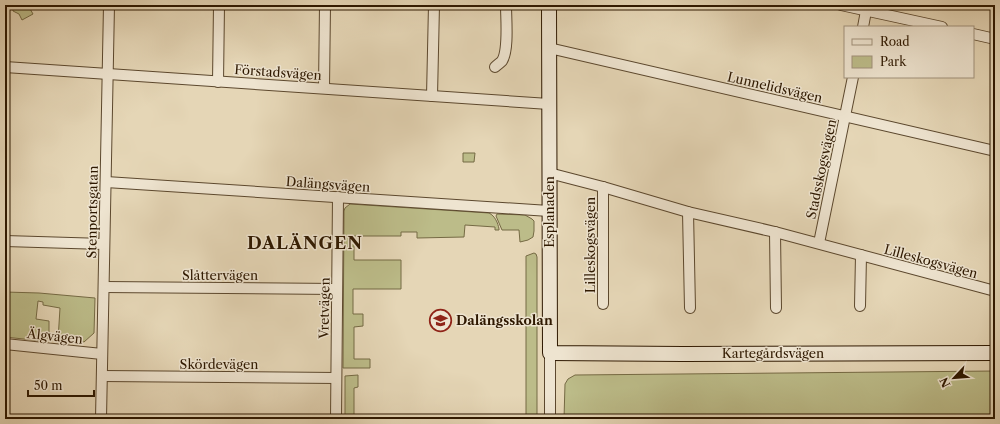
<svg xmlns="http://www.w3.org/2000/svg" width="1000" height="424" font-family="'Libre Caslon Text',serif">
	<rect width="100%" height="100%" fill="#e5d6b6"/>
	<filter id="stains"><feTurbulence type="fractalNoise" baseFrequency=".005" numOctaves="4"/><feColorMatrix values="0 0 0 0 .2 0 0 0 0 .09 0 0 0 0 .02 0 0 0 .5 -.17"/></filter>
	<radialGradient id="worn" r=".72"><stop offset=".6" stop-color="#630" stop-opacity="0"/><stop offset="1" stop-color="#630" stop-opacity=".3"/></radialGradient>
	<!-- green -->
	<g fill="#bcbc89" stroke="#756a44">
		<polygon points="15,5 31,5 29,7 33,14 22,20 19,14 13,11 13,7"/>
		<polygon points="463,153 475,153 474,162 463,162"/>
		<path d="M350,204L489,213C495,216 498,223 499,229V230H495V227L465,225L464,237L417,238V232H401V236H354V260H401V289H353V314H363V326L354,327V359H370V368H343L344,211L345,208Z"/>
		<polygon points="497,214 525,215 532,219 534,221 534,231 533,237 528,240 520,242 519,230 502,230 496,216"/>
		<polygon points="534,253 536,254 537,257 537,419 526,419 526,256"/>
		<polygon points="5,292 39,293 95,298 94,333 84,342 58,340 60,308 43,305 43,302 38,301 36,319 49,321 49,338 42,338 42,341 5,337"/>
		<polygon points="995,371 995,419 564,419 565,384 568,379 575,375"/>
		<polygon points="358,375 358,387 354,388 354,419 345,419 345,376"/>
	</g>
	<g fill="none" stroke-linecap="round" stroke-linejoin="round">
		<defs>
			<g id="street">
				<polyline points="841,5 942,27"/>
				<polyline points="863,27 866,11"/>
				<polyline points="973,34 995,39"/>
				<polyline points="549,48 995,151"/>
				<polyline points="5,67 549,104"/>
				<path d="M495,67C497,65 500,63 502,61C509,50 506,19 506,5"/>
				<polyline points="218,82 219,5"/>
				<polyline points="324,88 325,5"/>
				<polyline points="432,96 434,5"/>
				<polyline points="549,173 603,187 688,212 775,232 995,291"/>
				<polyline points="106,182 549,211"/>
				<polyline points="603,187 603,304"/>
				<polyline points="688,212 690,308"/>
				<polyline points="775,232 776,308"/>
				<polyline points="5,241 104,244"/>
				<polyline points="819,243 853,77"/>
				<polyline points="104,287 337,289"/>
				<polyline points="860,306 861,255"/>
				<polyline points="5,344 102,354"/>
				<polyline points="102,376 336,378"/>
				<polyline points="101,419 109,5"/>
				<polyline points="336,419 338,197"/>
				<polyline points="550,419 550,353"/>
			</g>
			<polyline id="secondary" points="549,5 550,353 683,354 995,353"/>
		</defs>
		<!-- street casing -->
		<use href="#street" stroke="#5c482e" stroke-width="12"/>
		<!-- secondary casing -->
		<use href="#secondary" stroke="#2e1800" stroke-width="16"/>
		<!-- street -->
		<use href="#street" stroke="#eee4d0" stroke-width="10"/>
		<!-- secondary -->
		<use href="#secondary" stroke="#eee4d0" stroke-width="14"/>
	</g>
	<!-- icons -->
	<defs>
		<symbol id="school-ring" viewBox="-11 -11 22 22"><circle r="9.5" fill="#eee4d0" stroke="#8f2418" stroke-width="1.5"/><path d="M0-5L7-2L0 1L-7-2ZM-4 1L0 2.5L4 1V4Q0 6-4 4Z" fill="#8f2418"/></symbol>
	</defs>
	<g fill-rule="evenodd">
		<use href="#school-ring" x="428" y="308" width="25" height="25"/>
	</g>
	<g text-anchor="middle" stroke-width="3" stroke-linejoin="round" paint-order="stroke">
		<!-- street labels -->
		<g font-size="13" fill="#2e1800" stroke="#eee4d0">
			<text transform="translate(278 72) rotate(4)" y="5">Förstadsvägen</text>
			<text transform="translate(775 87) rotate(13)" y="5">Lunnelidsvägen</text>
			<text transform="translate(821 169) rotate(-78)" y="5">Stadsskogsvägen</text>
			<text transform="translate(328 184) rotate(4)" y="5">Dalängsvägen</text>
			<text transform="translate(92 212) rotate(-89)" y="5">Stenportsgatan</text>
			<text transform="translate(549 212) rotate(-90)" y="5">Esplanaden</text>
			<text transform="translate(590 245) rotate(-90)" y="5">Lilleskogsvägen</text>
			<text transform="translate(931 261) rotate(15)" y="5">Lilleskogsvägen</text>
			<text x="220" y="280">Slåttervägen</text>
			<text transform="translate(324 308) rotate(-89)" y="5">Vretvägen</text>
			<text transform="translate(55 336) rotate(6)" y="5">Älgvägen</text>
			<text x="773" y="358">Kartegårdsvägen</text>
			<text x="219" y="369">Skördevägen</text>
		</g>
		<!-- poi labels -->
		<g font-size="13" font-weight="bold" fill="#2e1800" stroke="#eee4d0" text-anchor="start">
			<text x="456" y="325">Dalängsskolan</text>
		</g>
		<!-- district labels -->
		<g font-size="17" font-weight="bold" letter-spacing="1" fill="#2e1800" stroke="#eee4d0">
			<text x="305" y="249">DALÄNGEN</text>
		</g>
	</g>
	<!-- margin -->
	<rect width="1000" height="424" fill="none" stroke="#e5d6b6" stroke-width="20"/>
	<rect x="6" y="6" width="988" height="412" fill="none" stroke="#2e1800" stroke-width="2"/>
	<rect x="10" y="10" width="980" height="404" fill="none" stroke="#2e1800"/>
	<!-- legend -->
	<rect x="844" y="26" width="130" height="52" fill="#eee4d0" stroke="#a1927d"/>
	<rect x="852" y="39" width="20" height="6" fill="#eee4d0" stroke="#a1927d"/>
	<text x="880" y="46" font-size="12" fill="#2e1800">Road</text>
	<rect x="852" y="56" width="20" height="12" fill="#bcbc89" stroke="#a1927d"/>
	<text x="880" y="66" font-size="12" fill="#2e1800">Park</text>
	<!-- north arrow -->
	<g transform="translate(954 378) rotate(244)" stroke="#eee4d0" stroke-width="3" paint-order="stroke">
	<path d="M0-3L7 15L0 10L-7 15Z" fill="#2e1800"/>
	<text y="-6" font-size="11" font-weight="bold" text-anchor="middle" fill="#2e1800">N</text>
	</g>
	<!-- scale -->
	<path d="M28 390v6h66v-6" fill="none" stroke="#2e1800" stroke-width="2"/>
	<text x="34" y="390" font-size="12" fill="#2e1800" stroke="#eee4d0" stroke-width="3" paint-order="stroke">50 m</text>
	<rect width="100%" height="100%" filter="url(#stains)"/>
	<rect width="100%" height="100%" fill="url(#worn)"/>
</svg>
